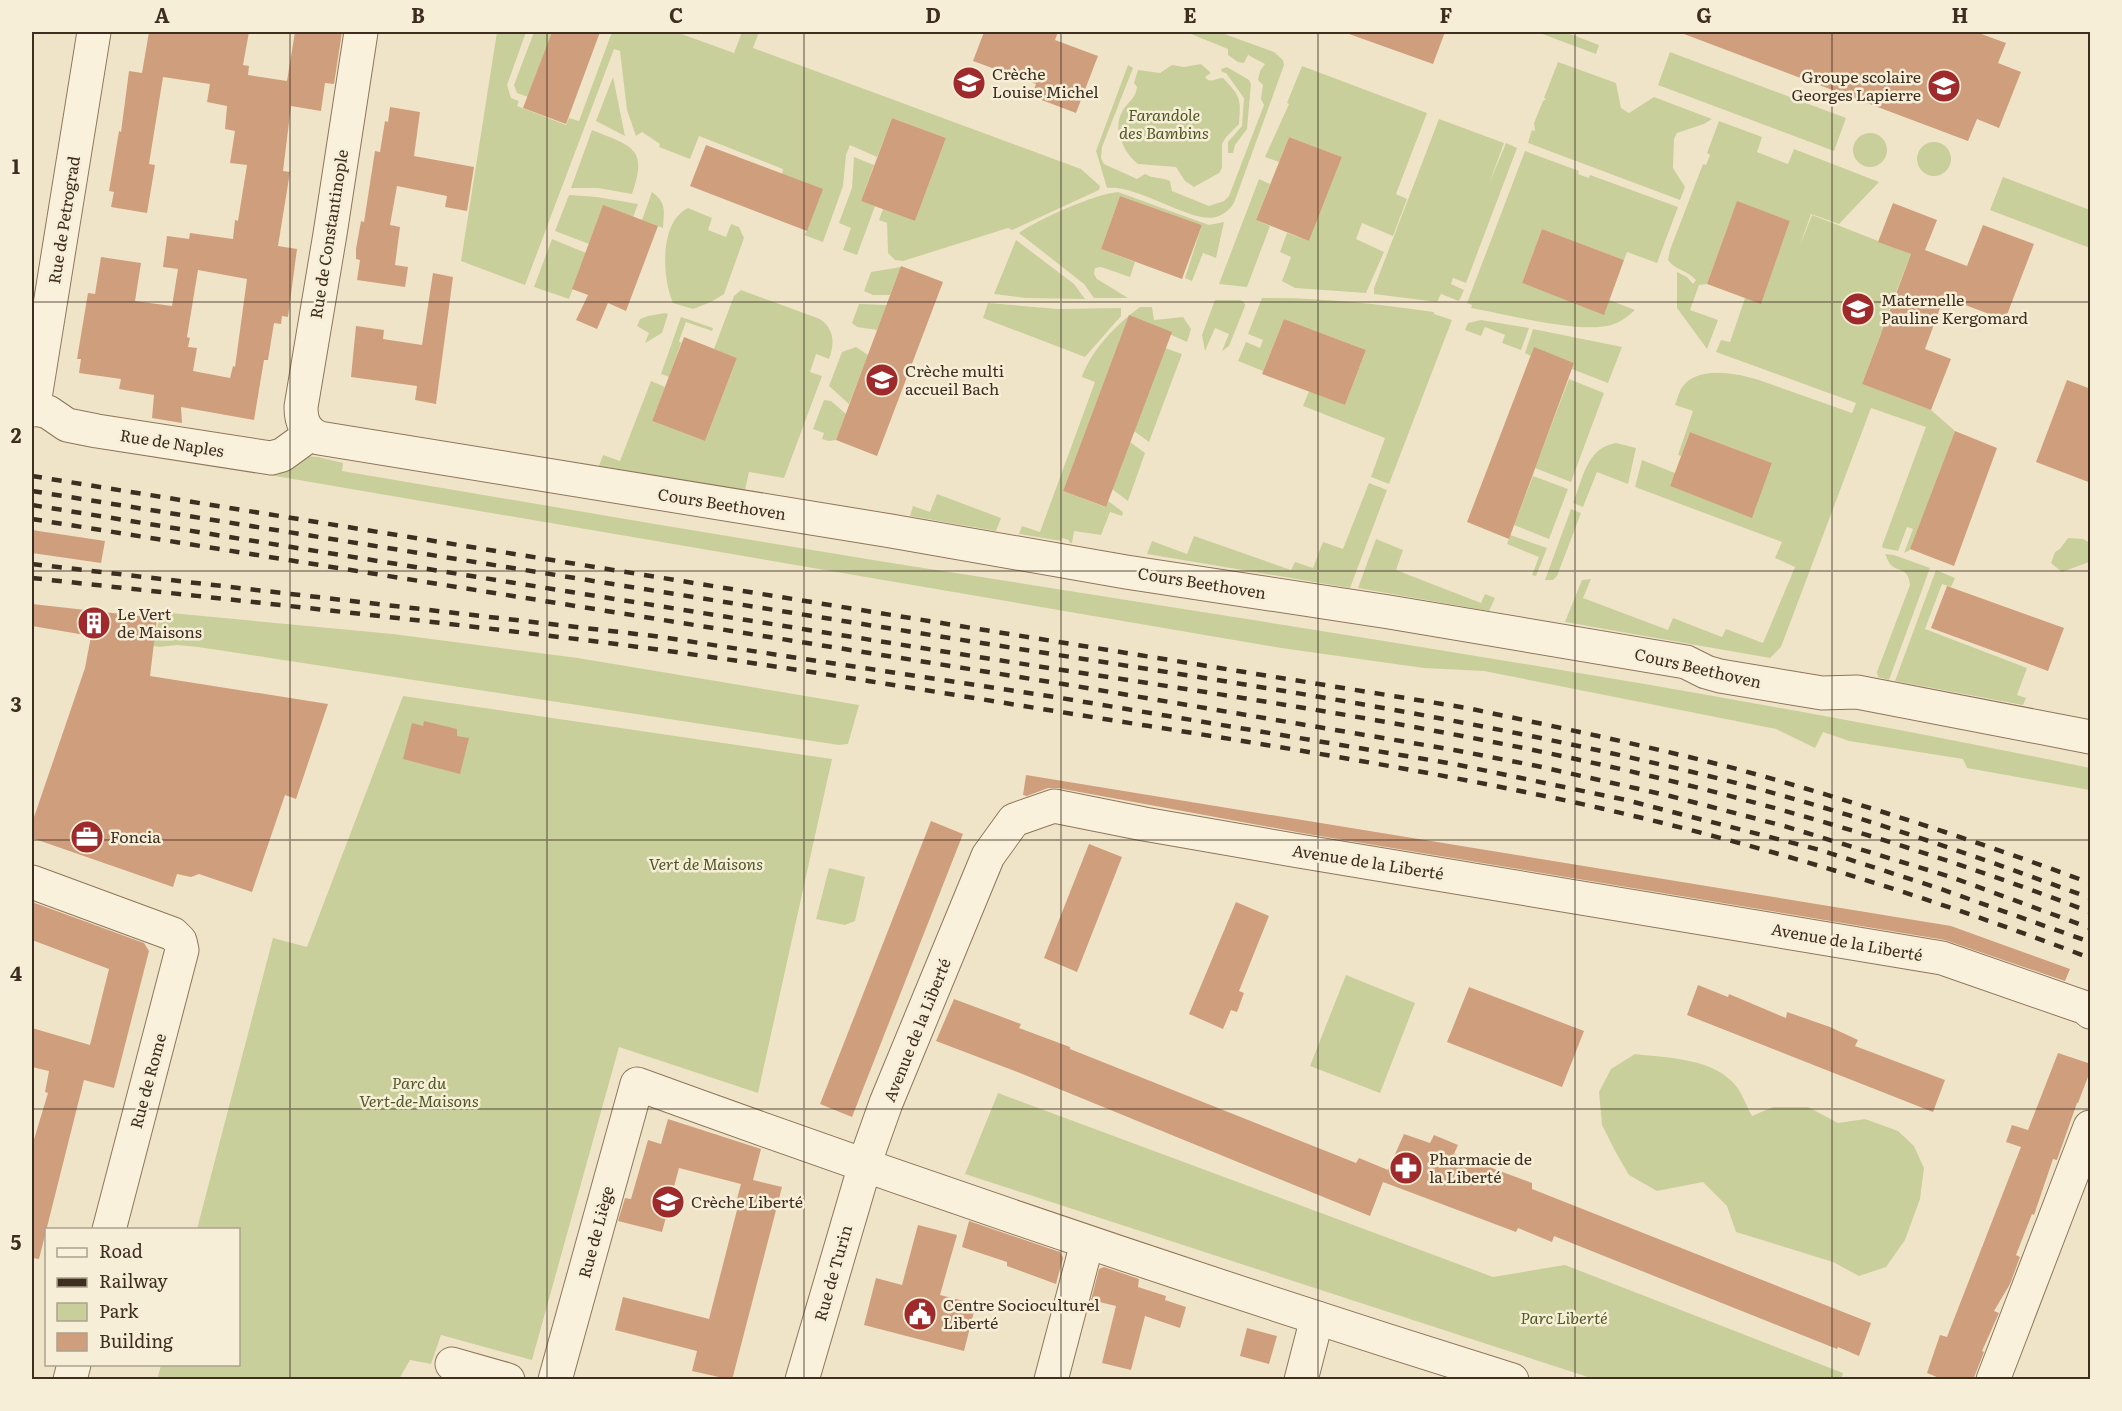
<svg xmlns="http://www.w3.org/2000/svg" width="2122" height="1411" font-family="Literata,serif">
	<rect width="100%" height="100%" fill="#f0e4c8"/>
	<!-- green -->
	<g fill="#c9cf9b">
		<polygon points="497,32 526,32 507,85 511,98 519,101 517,106 566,125 569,118 579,121 612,32 676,32 734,53 742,32 759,32 753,48 1081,169 1100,186 1099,190 1012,230 1008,228 903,261 895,260 888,253 887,223 879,220 883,209 915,221 946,138 892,118 877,157 850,145 846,155 843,186 823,242 804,235 807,231 782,174 783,169 699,136 690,159 659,147 660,144 642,132 636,136 627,110 620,51 614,49 525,285 461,261"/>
		<polygon points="534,32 552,32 528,97 517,93 514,85"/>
		<path d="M1186,32H1219L1274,52L1283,60L1284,65L1234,203C1230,209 1224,215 1216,217C1191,224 1140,185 1107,188L1096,151L1128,65L1133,68L1102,147L1101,158L1104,164L1137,179L1145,174C1153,179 1162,177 1170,181L1172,191L1209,206L1224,201L1229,196L1264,105L1261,99L1263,85L1258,80L1260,71L1265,64L1248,55L1244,63L1238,62L1228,55V49Z"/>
		<polygon points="1537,32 1565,32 1599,45 1596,54"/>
		<polygon points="1670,52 1846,118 1834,151 1658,85"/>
		<polygon points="1558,62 1616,83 1621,108 1629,113 1654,97 1712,119 1704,124 1677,133 1674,139 1673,168 1685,187 1680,200 1528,143 1532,130 1535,131 1534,123 1543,101 1546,99 1544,98"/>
		<path d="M1201,64L1211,73L1205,77C1211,85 1216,77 1223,78C1241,97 1241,99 1239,124L1226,137L1222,144V168L1219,173L1194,187L1185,181L1176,167L1138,164C1124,153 1112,129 1122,112C1127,102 1136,99 1137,87L1134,83L1138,70L1160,73L1172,65L1184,67Z"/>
		<polygon points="1302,66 1427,113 1396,194 1407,199 1393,236 1362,223 1356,239 1384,252 1366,293 1295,288 1282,281 1291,257 1280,252 1287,233 1309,241 1342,157 1289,137 1279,162 1265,157 1289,104 1287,103"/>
		<polygon points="1227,67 1249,80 1251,84 1247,129 1235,145 1233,153 1228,153 1228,142 1242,126 1244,98 1226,73 1222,72 1221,69"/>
		<polygon points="613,77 625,136 596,121"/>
		<polygon points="1439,119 1504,143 1489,184 1506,143 1517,148 1466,283 1453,278 1451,284 1464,290 1459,301 1441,294 1437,302 1374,294 1374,288"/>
		<path d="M1719,121L1762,137L1757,152L1788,164L1794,149L1879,182L1839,224L1811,214L1799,248L1812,215L1911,254L1887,315L1893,318L1887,335L1881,333L1862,384L1931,410L1955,431L1910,550L1904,553L1913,529L1907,527L1898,551L1883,548L1882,546L1926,427L1871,408L1781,647L1770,658L1565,622L1582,580L1591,579L1583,598L1668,630L1673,618L1722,637L1726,629L1763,643L1795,567L1775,558L1782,542L1635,487L1642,460L1675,473L1670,486L1752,517L1772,463L1690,432L1681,456L1678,455L1693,411L1675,405C1677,400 1678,395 1680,391C1694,364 1736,373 1759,380L1852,413L1856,403L1716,352L1721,340L1730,342L1745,298L1761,303L1790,221L1737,202L1707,284L1699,285L1690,310L1718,320L1707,349L1677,308V272L1687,277L1693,284L1696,280C1688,271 1674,269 1668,260L1670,250L1703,164L1706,165L1710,155L1707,153Z"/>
		<path d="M592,130C631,146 649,147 632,194L598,188H571Z"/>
		<circle cx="1870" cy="150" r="17"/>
		<circle cx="1934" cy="159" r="17"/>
		<path d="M1525,151L1579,171L1578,174L1589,178L1590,175L1678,207L1657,263L1627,252L1624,260L1542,229L1522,283L1604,314L1609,300L1635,310C1627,317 1621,322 1611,325C1579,334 1507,314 1471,308L1472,305L1467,303Z"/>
		<polygon points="854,157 874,165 861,201 875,206 857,255 843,250 851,228 839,223 852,188"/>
		<polygon points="2003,177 2090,210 2090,248 1990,210"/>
		<polygon points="1259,179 1270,184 1256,220 1270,226 1247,287 1219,284"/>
		<path d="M652,192C667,203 664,211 663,228L642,220Z"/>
		<path d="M1118,192L1209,225L1224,222L1216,258L1203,253L1192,281L1185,278L1202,225L1120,196L1101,249L1135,262L1130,277L1101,267L1095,268L1094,274L1097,279L1128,298H1094L1084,284L1019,233C1038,219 1095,194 1118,192Z"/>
		<polygon points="569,195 597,197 638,204 633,217 603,206 589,244 555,231"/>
		<path d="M688,208L712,218L708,230L726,237L731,224L739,227L744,238L724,294L711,302L693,309L673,303C662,278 659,222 688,208Z"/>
		<polygon points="552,239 586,253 569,299 534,287"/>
		<polygon points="1016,240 1074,284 1085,299 1025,298 994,294"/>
		<polygon points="901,267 890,295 873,295 864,291 871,272"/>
		<path d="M741,290L820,319C834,329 835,342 829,359L816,354L810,372L822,376L784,478L749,472L745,490L599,466L603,455L620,461L651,381L665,387L652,421L705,441L737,358L714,349L734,296Z"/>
		<path d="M1262,298C1320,297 1377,304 1434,312V314L1452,320L1389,484L1371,477L1385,438L1303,406L1309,391L1345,405L1366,350L1284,319L1263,371L1238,361L1246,342L1260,348L1263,340L1248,334Z"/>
		<polygon points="1215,300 1240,300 1244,302 1245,306 1229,346 1222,351 1229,334 1215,328 1205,351 1202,335"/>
		<polygon points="988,303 1058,309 1121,308 1121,316 1085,357 983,318"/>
		<polygon points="859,304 887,305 877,330 857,327 852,323"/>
		<path d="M1140,307H1152L1154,320L1183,317L1191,329L1187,342L1129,316L1063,491L1105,507L1108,501L1123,512L1122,516L1110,512L1101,535L1074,531L1072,543L1069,542V540L1062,538L1061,541L1019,534L1022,526L1040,532L1095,382L1082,377C1091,350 1117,324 1140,307Z"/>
		<polygon points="665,313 668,314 662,333 645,343 649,333 637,326 640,319 648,316"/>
		<polygon points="681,317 713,328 712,331 686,322 679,341 681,343 669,377 661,374"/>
		<polygon points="1481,320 1529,328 1521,350 1502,343 1505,335 1485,327 1481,336 1465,330 1468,323"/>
		<polygon points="1533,329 1622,347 1608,383 1572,369 1574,363 1534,348 1531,356 1525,353"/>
		<polygon points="856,347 868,355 849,404 829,386 842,352"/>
		<polygon points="1165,348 1182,354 1149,442 1134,431"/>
		<polygon points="1569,379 1604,393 1571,482 1535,468"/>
		<polygon points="824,400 831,401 846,414 836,440 829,441 822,439 824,433 813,429"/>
		<path d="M78,439L318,457L343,463L342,471C567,509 793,548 1019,583C1377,640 1736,694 2090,768V790L1967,768L1963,759L1849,741L1823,732L1815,748L1776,729L1484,671L1424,668L1281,648L281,477L77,445Z"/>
		<polygon points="1130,442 1145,453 1128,501 1112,489"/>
		<path d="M1616,443L1636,448L1628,484L1597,472L1583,507L1573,503C1583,479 1586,448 1616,443Z"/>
		<polygon points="1533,476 1568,489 1549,539 1514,525"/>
		<polygon points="1369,483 1387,490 1350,588 1147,554 1152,541 1187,554 1194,536 1291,570 1295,562 1313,568 1323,542 1343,549"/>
		<polygon points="937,494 1001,518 996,531 910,516 913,506 930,512"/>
		<polygon points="1571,509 1581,513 1557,576 1553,580 1545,580"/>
		<polygon points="1510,535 1547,548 1536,576 1532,575 1539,557 1507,544"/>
		<polygon points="2068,538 2083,539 2090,543 2090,560 2089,562 2062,572 2051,563 2055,552 2060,549"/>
		<polygon points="1376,539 1403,550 1396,570 1481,603 1485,594 1495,598 1489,611 1358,588"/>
		<path d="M1885,554L1894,555L1930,568L1889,680L1878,677L1877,672L1910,585C1908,566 1898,573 1890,564C1888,561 1887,558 1885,554Z"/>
		<polygon points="1936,570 1955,578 1951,587 1942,584 1925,629 2027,668 2017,695 2026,698 2023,705 1895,681"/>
		<polygon points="160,612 393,634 578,658 859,705 848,744 839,745 198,647 177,645 159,647 133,642 134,636 155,640"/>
		<polygon points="403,696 832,759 758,1093 619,1047 532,1360 441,1335 431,1364 410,1360 399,1379 157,1380 161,1365 238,1364 238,1230 197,1229 273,938 307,947"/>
		<polygon points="829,868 865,877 855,921 845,925 816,919"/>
		<polygon points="1346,975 1415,1003 1380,1093 1310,1066"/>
		<path d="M1635,1054C1668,1058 1715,1058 1737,1087C1743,1096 1747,1107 1752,1116L1773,1107H1808L1838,1123L1865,1119L1898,1131L1914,1146L1924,1168L1920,1199L1905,1240L1886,1267L1859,1276L1833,1262L1736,1232L1727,1206L1703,1182L1657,1191L1629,1175L1615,1151L1602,1125L1599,1092L1611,1069Z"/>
		<polygon points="998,1093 1493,1277 1565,1265 1843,1373 1841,1380 1594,1379 965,1174"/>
	</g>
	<!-- building -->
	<g fill="#cf9f7d" fill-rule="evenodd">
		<path d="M149,32H249L243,65L249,66L248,75L287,81L295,32H342L334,84L325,83L321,111L291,106L283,171L290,172L278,246L297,249L288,317L282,316L281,324L274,323L268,360H264L254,420L181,407L182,423L152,418L154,395L119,389L121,379L79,373L81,359H77L88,293L95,294L101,257L141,263L135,301L172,306L178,269L163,267L167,236L189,239L190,233L233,239L235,220L238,221L247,165L230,163L235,131L225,129L227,106L207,102L210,84L163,77L149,164L155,165L147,213L111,207L114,192L109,191L119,131L121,132L129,71L142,73ZM198,270L247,279L235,367L233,366L230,378L193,371L197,348L188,347L190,338L187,337Z"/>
		<polygon points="552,32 600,32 566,124 523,108"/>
		<polygon points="984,32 1058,32 1055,40 1098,56 1076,113 1031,96 1036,84 973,61"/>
		<polygon points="1350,32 1445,32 1433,64 1349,34"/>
		<polygon points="1684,32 1976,32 2006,43 1998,63 2021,72 1999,128 1977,119 1968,141 1684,34"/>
		<polygon points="390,107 420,112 414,156 474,167 467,211 445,207 447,196 397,186 390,225 400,227 395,265 408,267 405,287 357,280 360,260 356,259 356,249 361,221 364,222 375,151 380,152 385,121 388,122"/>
		<polygon points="892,118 946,138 915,221 861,201"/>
		<polygon points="1289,137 1342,157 1309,241 1256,220"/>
		<polygon points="706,145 823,189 807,231 690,186"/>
		<polygon points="1120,196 1202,225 1182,279 1101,249"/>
		<polygon points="1737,201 1790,221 1761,304 1707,284"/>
		<polygon points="1893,203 1937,220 1925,250 1967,266 1983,225 2034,244 2005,320 1944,297 1925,349 1951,359 1931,410 1862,384 1911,254 1878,242"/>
		<polygon points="603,205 658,226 626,311 608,303 597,329 576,320 588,295 572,289"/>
		<polygon points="1542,229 1624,260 1604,315 1522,283"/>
		<polygon points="901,266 943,282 877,456 836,440"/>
		<polygon points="433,273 453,277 436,404 415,400 417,386 351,377 356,326 384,330 383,339 422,345"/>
		<polygon points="1129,315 1172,332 1106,507 1063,491"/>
		<polygon points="1284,319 1366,350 1345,405 1262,374"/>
		<polygon points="684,337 737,358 705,441 652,421"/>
		<polygon points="1534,347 1574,363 1509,539 1467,522"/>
		<polygon points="2067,380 2091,389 2091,483 2036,462"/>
		<polygon points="1955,431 1997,448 1954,566 1910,549"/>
		<polygon points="1690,432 1772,463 1752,518 1670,486"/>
		<polygon points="32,530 105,541 101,563 32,553"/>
		<polygon points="1947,586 2064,628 2048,671 1931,628"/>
		<polygon points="32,604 157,618 150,676 328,704 296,799 285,795 252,892 199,874 191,877 177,874 173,887 32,838 32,823 85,668 91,636 32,626"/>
		<polygon points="424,721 457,729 457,736 469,738 460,774 403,759 412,723 423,726"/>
		<polygon points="1026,775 1951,926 2070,969 2065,981 1945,940 1302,833 1058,788 1048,788 1027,796 1023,795"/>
		<polygon points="931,821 963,834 852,1117 820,1104"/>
		<polygon points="1089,844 1122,857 1077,972 1044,958"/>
		<polygon points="32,902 144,943 149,951 114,1088 84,1080 39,1259 32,1258 32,1146 48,1093 45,1092 49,1071 32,1067 32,1028 90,1045 109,969 32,940"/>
		<polygon points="1236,902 1269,916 1239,991 1244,993 1237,1012 1231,1010 1223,1029 1189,1014"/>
		<polygon points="1698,985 1728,997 1729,994 1786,1018 1787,1012 1830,1027 1858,1040 1855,1046 1945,1080 1933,1112 1687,1015"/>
		<polygon points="1469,987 1584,1031 1562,1087 1447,1042"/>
		<polygon points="954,999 1021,1024 1019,1028 1070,1047 1070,1049 1356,1163 1359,1158 1388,1170 1404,1134 1430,1143 1434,1135 1458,1145 1454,1154 1532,1183 1532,1189 1871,1323 1859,1356 1838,1347 1837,1349 1554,1236 1552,1242 1518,1228 1516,1232 1383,1182 1370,1216 1020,1073 936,1041"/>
		<polygon points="2058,1053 2091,1064 2091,1069 2078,1103 2077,1103 2057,1160 2053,1159 2034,1215 2032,1214 2016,1255 2020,1257 2010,1284 1994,1311 1999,1313 1982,1351 1984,1352 1973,1380 1944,1380 1927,1373 1940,1335 1947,1337 2021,1147 2006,1142 2012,1125 2028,1130"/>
		<polygon points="668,1119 761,1149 753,1180 782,1187 732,1380 692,1371 697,1351 615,1330 623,1297 709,1319 738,1206 735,1206 741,1184 679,1168 662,1232 618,1221 625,1198 631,1199 648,1140 661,1144"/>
		<polygon points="969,1221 1060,1252 1063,1258 1056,1284 1007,1266 1007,1262 962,1247"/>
		<polygon points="918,1225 957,1235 940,1295 976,1304 964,1351 864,1325 876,1278 902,1285"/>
		<polygon points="1104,1267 1139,1279 1138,1287 1166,1296 1165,1300 1186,1307 1180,1328 1145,1316 1131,1370 1102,1363 1116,1306 1091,1300 1099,1269"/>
		<polygon points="1247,1328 1277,1336 1269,1364 1240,1356"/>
	</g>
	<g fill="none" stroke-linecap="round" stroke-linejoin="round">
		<defs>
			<g id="minor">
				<path d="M361,32L330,234L301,407C301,422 305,431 319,438L891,531L1126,572L1389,612L1686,662L1706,672L1720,676L1822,693L1857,692L2090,737"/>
				<polyline points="35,409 35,398 94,32"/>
				<polyline points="32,410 35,409 48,412 67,425 97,431 271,458 282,455 311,434"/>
				<polyline points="32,882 173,934 180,941 182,950 109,1230"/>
				<polyline points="452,1364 508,1380"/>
				<polyline points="70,1380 74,1364"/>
				<path d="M555,1380L637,1084C926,1189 1218,1288 1512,1380"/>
				<polyline points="802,1380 870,1148 886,1103 988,856 1014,820 1054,806 1144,824 1299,851 1942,958 2086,1008 2090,1012"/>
				<polyline points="1051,1380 1087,1243"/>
				<polyline points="1301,1380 1317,1318"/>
				<polyline points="1993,1380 2090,1127"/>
			</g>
		</defs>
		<!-- minor casing -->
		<use href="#minor" stroke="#8d765c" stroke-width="35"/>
		<!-- minor -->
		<use href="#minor" stroke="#faf1dc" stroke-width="33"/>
		<!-- rail -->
		<g stroke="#3d2e20" stroke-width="4.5" stroke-dasharray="10 10" stroke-linecap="butt">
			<path d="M32,476L1467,708C1557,727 1648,746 1737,769C1857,802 1974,840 2090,883"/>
			<path d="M32,491C338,540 643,589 950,638C1189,676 1431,710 1667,766C1811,799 1952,847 2090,898"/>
			<path d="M32,505C351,557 671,608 991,659C1217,694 1445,726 1667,780C1810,815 1953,859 2090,912"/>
			<polyline points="32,519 1063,684 1454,750 1537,766 1670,796 1784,826 1951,877 2090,928"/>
			<polyline points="32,564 654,636 1061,698 1454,764 1626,800 1820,850 1938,888 2090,942"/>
			<path d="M32,578C224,599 416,619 608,643C772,664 935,692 1098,718C1244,741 1390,764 1535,794C1724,833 1909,889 2090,958"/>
		</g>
	</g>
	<!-- grid -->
	<path fill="none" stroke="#3d2e20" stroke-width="1.5" stroke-opacity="0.55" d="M290,32V1380M547,32V1380M804,32V1380M1061,32V1380M1318,32V1380M1575,32V1380M1832,32V1380M32,302H2090M32,571H2090M32,840H2090M32,1109H2090"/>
	<!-- icons -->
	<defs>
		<symbol id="school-disc" viewBox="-11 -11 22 22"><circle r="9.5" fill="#9e2a2b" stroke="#f7eed8"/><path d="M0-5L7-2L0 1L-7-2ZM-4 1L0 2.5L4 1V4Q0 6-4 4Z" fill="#fff"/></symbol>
		<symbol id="building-disc" viewBox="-11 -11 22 22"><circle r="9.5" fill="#9e2a2b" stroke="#f7eed8"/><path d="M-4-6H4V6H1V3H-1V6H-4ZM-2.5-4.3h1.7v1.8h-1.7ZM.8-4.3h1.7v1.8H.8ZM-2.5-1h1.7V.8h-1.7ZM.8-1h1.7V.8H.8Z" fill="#fff"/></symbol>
		<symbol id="office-disc" viewBox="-11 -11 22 22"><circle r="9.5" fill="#9e2a2b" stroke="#f7eed8"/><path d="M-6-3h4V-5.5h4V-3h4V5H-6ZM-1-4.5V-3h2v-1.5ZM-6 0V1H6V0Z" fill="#fff"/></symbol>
		<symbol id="pharmacy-disc" viewBox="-11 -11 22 22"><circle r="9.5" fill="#9e2a2b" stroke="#f7eed8"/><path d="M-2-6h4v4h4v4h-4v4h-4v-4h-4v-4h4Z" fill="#fff"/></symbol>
		<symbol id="civic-disc" viewBox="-11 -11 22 22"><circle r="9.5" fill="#9e2a2b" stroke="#f7eed8"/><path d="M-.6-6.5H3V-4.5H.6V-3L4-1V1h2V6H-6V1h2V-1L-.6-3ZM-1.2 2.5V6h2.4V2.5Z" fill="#fff"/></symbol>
	</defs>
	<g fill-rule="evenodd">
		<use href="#school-disc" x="950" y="64" width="38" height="38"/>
		<use href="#school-disc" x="1925" y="67" width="38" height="38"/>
		<use href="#school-disc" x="1839" y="290" width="38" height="38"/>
		<use href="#school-disc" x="863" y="361" width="38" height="38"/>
		<use href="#building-disc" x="75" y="604" width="38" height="38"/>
		<use href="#office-disc" x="68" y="818" width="38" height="38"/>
		<use href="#pharmacy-disc" x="1387" y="1149" width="38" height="38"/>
		<use href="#school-disc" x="649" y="1183" width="38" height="38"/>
		<use href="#civic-disc" x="901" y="1295" width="38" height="38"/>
	</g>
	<g text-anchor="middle" stroke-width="5" stroke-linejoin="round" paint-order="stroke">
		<!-- poi labels -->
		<g font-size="16" fill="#3d2e20" stroke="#f7eed8" text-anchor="start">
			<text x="992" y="80">Crèche<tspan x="992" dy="18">Louise Michel</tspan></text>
			<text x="1921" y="83" text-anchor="end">Groupe scolaire<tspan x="1921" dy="18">Georges Lapierre</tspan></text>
			<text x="1881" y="306">Maternelle<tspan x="1881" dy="18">Pauline Kergomard</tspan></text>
			<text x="905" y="377">Crèche multi<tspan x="905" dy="18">accueil Bach</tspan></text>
			<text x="117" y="620">Le Vert<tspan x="117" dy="18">de Maisons</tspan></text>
			<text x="110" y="843">Foncia</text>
			<text x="1429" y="1165">Pharmacie de<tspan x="1429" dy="18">la Liberté</tspan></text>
			<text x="691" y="1208">Crèche Liberté</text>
			<text x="943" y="1311">Centre Socioculturel<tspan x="943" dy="18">Liberté</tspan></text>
		</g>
		<!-- park labels -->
		<g font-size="16" font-style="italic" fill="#4d5a26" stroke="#f7eed8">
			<text x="1164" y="121">Farandole<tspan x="1164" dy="18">des Bambins</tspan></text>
			<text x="706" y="870">Vert de Maisons</text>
			<text x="419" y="1089">Parc du<tspan x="419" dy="18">Vert-de-Maisons</tspan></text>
			<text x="1564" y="1324">Parc Liberté</text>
		</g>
		<!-- street labels -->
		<g font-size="16" fill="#3d2e20" stroke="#f7eed8">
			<text transform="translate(64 220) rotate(-81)" y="6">Rue de Petrograd</text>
			<text transform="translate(329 234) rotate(-81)" y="6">Rue de Constantinople</text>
			<text transform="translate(172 443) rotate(9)" y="6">Rue de Naples</text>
			<text transform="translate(722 504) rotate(9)" y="6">Cours Beethoven</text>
			<text transform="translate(1202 583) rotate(9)" y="6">Cours Beethoven</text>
			<text transform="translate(1698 668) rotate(13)" y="6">Cours Beethoven</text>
			<text transform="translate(1368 862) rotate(9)" y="6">Avenue de la Liberté</text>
			<text transform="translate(1847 942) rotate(10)" y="6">Avenue de la Liberté</text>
			<text transform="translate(917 1030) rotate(-68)" y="6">Avenue de la Liberté</text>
			<text transform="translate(148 1081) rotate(-75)" y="6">Rue de Rome</text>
			<text transform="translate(596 1232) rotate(-75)" y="6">Rue de Liège</text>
			<text transform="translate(833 1273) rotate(-74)" y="6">Rue de Turin</text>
		</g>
	</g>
	<!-- border -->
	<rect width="2122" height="1411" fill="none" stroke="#f7eed8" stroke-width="66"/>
	<!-- legend -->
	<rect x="45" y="1228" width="195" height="138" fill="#f7eed8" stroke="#ada18e" stroke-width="1.5"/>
	<rect x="57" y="1248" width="30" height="9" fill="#faf1dc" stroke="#ada18e" stroke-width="1.5"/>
	<text x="99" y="1258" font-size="18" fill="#3d2e20">Road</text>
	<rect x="57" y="1278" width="30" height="9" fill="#3d2e20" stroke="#ada18e" stroke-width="1.5"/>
	<text x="99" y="1288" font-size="18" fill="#3d2e20">Railway</text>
	<rect x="57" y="1303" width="30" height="18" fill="#c9cf9b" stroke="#ada18e" stroke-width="1.5"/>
	<text x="99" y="1318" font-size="18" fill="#3d2e20">Park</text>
	<rect x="57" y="1333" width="30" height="18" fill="#cf9f7d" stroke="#ada18e" stroke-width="1.5"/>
	<text x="99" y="1348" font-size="18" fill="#3d2e20">Building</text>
	<rect x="33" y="33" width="2056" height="1345" fill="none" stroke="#3d2e20" stroke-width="2"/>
	<g font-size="20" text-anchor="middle" font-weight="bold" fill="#3d2e20">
		<text x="162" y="23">A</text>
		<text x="418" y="23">B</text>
		<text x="676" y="23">C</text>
		<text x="933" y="23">D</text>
		<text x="1190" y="23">E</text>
		<text x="1446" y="23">F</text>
		<text x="1704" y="23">G</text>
		<text x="1960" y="23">H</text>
		<text x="16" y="174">1</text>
		<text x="16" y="443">2</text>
		<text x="16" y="712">3</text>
		<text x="16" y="981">4</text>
		<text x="16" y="1250">5</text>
	</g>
</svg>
